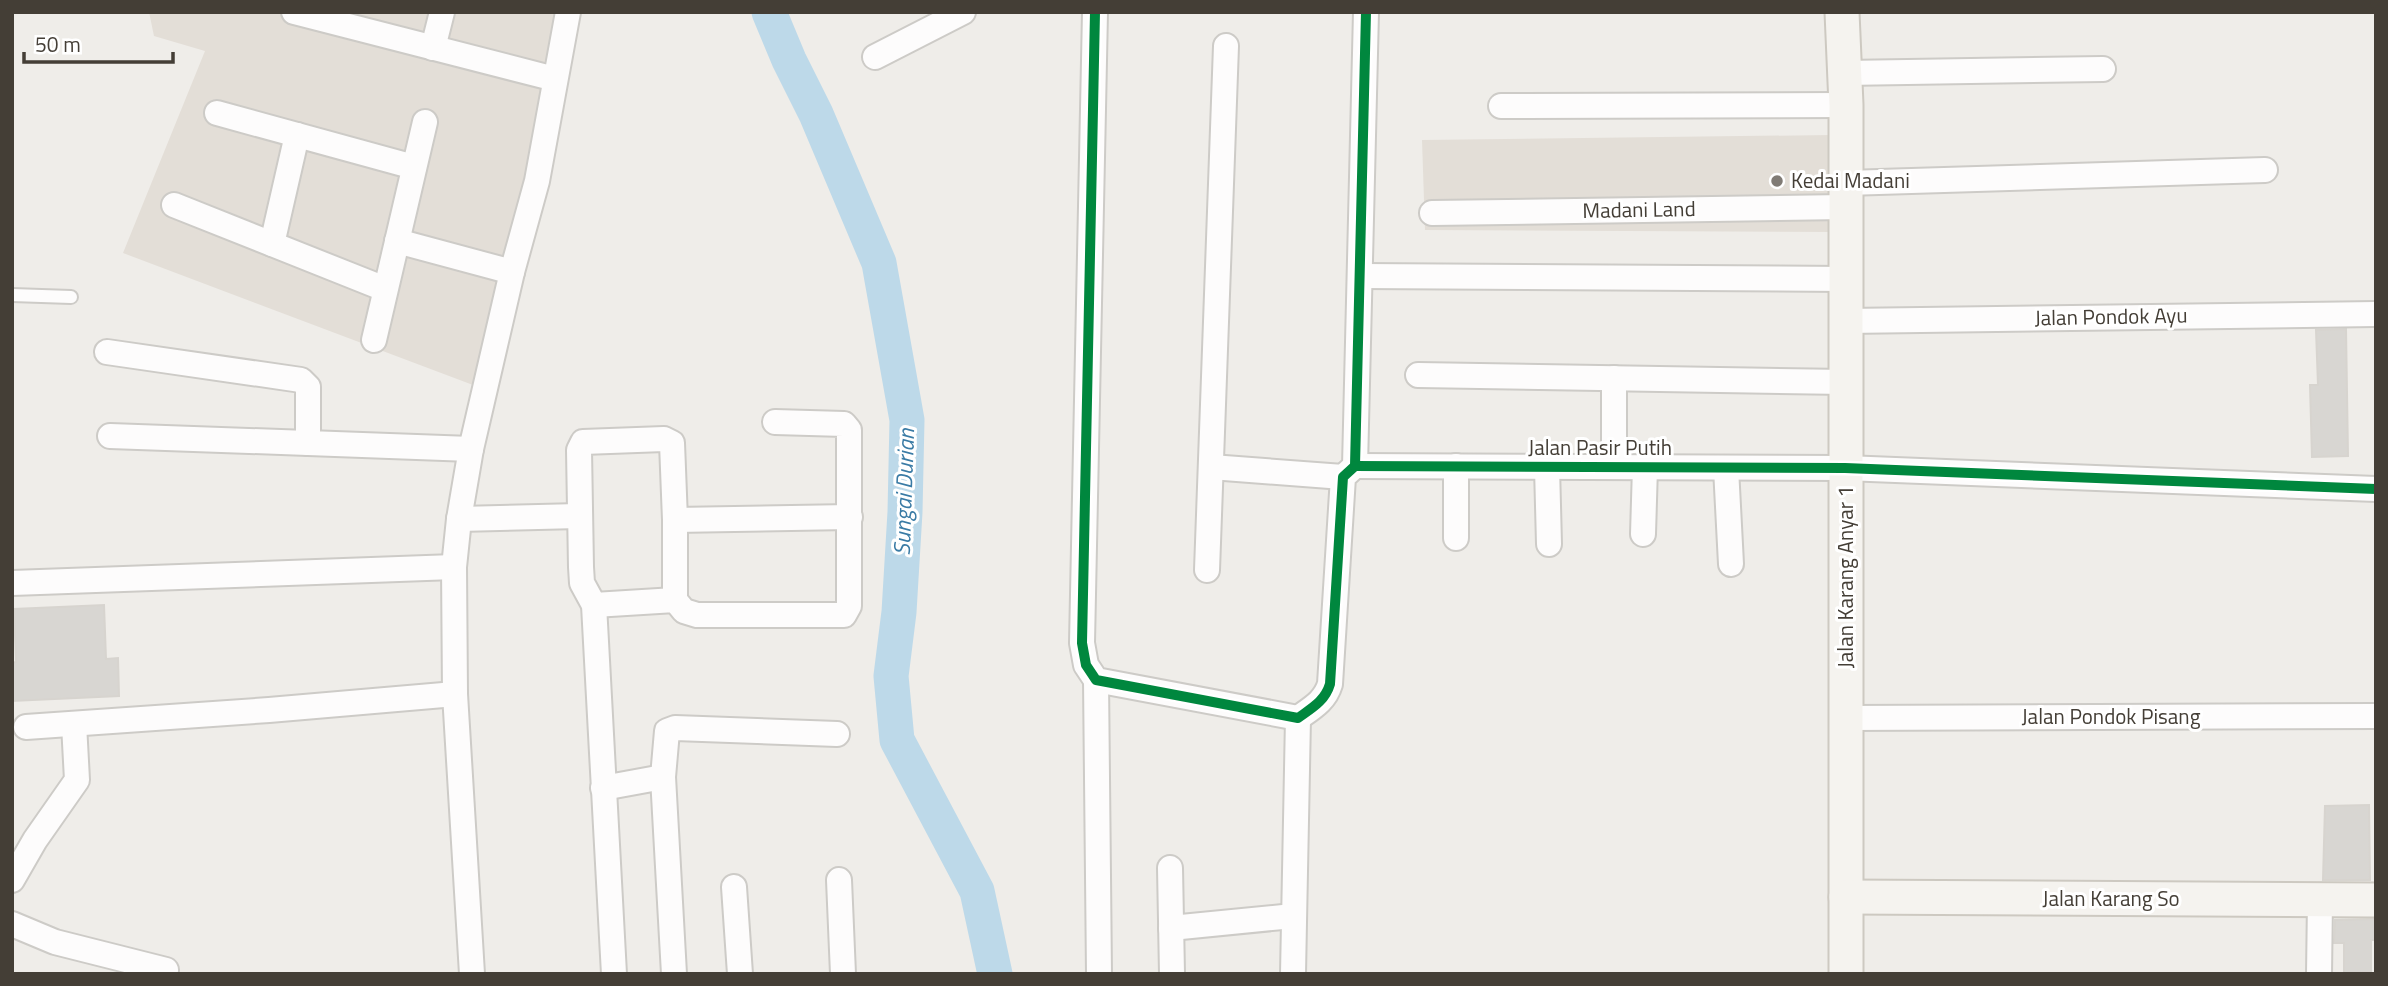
<svg xmlns="http://www.w3.org/2000/svg" width="2388" height="986" font-family="'Titillium Web',sans-serif">
	<rect width="100%" height="100%" fill="#efede9"/>
	<!-- residential -->
	<g fill="#e3ded7">
		<polygon points="149,12 562,12 537,137 473,385 123,253 205,51 154,36"/>
		<polygon points="1831,135 1832,232 1425,230 1422,140"/>
	</g>
	<g fill="none" stroke-linecap="round" stroke-linejoin="round">
		<!-- river -->
		<polyline stroke="#bdd9e9" stroke-width="35" points="769,12 789,60 816,114 879,263 907,420 905,512 899,612 891,676 897,740 977,891 995,974"/>
	</g>
	<!-- building -->
	<g fill="#d8d6d2" stroke="#d7d4cf" stroke-width="2">
		<polygon points="2346,329 2348,456 2312,457 2310,385 2318,385 2316,330"/>
		<polygon points="104,605 106,659 118,658 119,696 12,701 12,663 16,662 14,609"/>
		<polygon points="2369,805 2370,880 2323,880 2325,806"/>
		<polygon points="2375,919 2375,940 2371,940 2371,972 2344,973 2344,943 2334,943 2335,920"/>
	</g>
	<g fill="none" stroke-linecap="round" stroke-linejoin="round">
		<defs>
			<polyline id="lane" points="12,295 71,297"/>
			<g id="street">
				<polyline points="294,12 555,79"/>
				<path d="M1095,12L1082,643L1086,665L1096,680L1298,718C1312,708 1325,701 1330,684L1343,477L1355,466L1366,12"/>
				<polyline points="433,48 442,12"/>
				<polyline points="875,57 963,12"/>
				<polyline points="1844,73 2103,69"/>
				<polyline points="1501,106 1846,105"/>
				<polyline points="217,113 414,167"/>
				<polyline points="1846,183 2265,170"/>
				<polyline points="174,205 385,289"/>
				<polyline points="1432,213 1845,207"/>
				<polyline points="397,241 512,272"/>
				<polyline points="272,244 297,135"/>
				<polyline points="1361,276 1846,279"/>
				<polyline points="1846,321 2376,314"/>
				<polyline points="374,340 425,122"/>
				<polyline points="107,352 301,380 308,387 308,443 471,449"/>
				<polyline points="1418,375 1846,382"/>
				<polyline points="1614,378 1614,467"/>
				<polyline points="110,436 308,443"/>
				<polyline points="1355,466 1845,468 2376,489"/>
				<polyline points="1211,467 1343,477"/>
				<polyline points="1547,467 1549,544"/>
				<polyline points="1726,468 1731,564"/>
				<polyline points="459,519 579,516"/>
				<polyline points="675,520 850,517"/>
				<polyline points="1643,534 1645,467"/>
				<polyline points="1456,538 1456,466"/>
				<polyline points="1207,570 1226,46"/>
				<polyline points="12,583 454,567"/>
				<polyline points="594,605 675,600 684,611 697,615 844,615 849,606 849,430 844,424 775,422"/>
				<polyline points="1096,680 1099,974"/>
				<polyline points="1846,718 2376,716"/>
				<polyline points="26,727 269,710 455,694"/>
				<polyline points="603,788 663,777"/>
				<polyline points="1170,868 1172,974"/>
				<polyline points="12,880 35,840 77,780 74,724"/>
				<polyline points="839,880 843,974"/>
				<polyline points="734,887 740,974"/>
				<polyline points="12,924 55,942 166,970"/>
				<polyline points="1171,928 1293,916"/>
				<polyline points="472,974 455,694 454,567 459,519 471,449 512,272 537,181 568,12"/>
				<polyline points="614,974 594,605 582,583 581,567 579,450 583,442 664,439 672,443 675,520 675,600"/>
				<polyline points="674,974 663,777 667,731 675,728 837,734"/>
				<polyline points="1293,974 1298,718"/>
				<polyline points="2319,974 2320,901"/>
			</g>
			<g id="secondary">
				<polyline points="1842,12 1846,105 1846,974"/>
				<polyline points="1846,897 2376,900"/>
			</g>
		</defs>
		<!-- lane casing -->
		<use href="#lane" stroke="#cdcbc7" stroke-width="16"/>
		<!-- street casing -->
		<use href="#street" stroke="#cdcbc7" stroke-width="28"/>
		<!-- secondary casing -->
		<use href="#secondary" stroke="#cdc9c1" stroke-width="37"/>
		<!-- lane -->
		<use href="#lane" stroke="#fdfcfc" stroke-width="12"/>
		<!-- street -->
		<use href="#street" stroke="#fdfcfc" stroke-width="24"/>
		<!-- secondary -->
		<use href="#secondary" stroke="#f5f3ef" stroke-width="33"/>
		<defs>
			<g id="cycleway">
				<path d="M1095,12L1082,643L1086,665L1096,680L1298,718C1312,708 1325,701 1330,684L1343,477L1355,466L1366,12"/>
				<polyline points="1355,466 1845,468 2376,489"/>
			</g>
		</defs>
		<!-- cycleway casing -->
		<use href="#cycleway" stroke="#fff" stroke-width="15"/>
		<!-- cycleway -->
		<use href="#cycleway" stroke="#00873e" stroke-width="10"/>
	</g>
	<!-- markers -->
	<circle fill="#807b75" stroke="#fff" stroke-width="2.5" cx="1777" cy="181" r="7"/>
	<g text-anchor="middle" stroke-width="6" stroke-linejoin="round" paint-order="stroke">
		<!-- poi labels -->
		<g font-size="21" fill="#443e36" stroke="#fff" text-anchor="start">
			<text x="1791" y="188">Kedai Madani</text>
		</g>
		<!-- street labels -->
		<g font-size="21" fill="#443e36" stroke="#fff">
			<text transform="translate(1639 210) rotate(-1)" y="7">Madani Land</text>
			<text transform="translate(2111 317) rotate(-1)" y="7">Jalan Pondok Ayu</text>
			<text x="1600" y="455">Jalan Pasir Putih</text>
			<text transform="translate(1846 577) rotate(-90)" y="7">Jalan Karang Anyar 1</text>
			<text x="2111" y="724">Jalan Pondok Pisang</text>
			<text x="2111" y="906">Jalan Karang So</text>
		</g>
		<!-- water labels -->
		<g font-size="23" font-style="italic" fill="#3a7ba5" stroke="#fff">
			<text transform="translate(904 492) rotate(-88)" y="8">Sungai Durian</text>
		</g>
	</g>
	<!-- border -->
	<rect width="2388" height="986" fill="none" stroke="#443e36" stroke-width="28"/>
	<!-- scale -->
	<path d="M24 52v10h149v-10" fill="none" stroke="#443e36" stroke-width="3.5"/>
	<text x="35" y="52" font-size="21" fill="#443e36" stroke="#ffffff" stroke-width="5" paint-order="stroke">50 m</text>
</svg>
